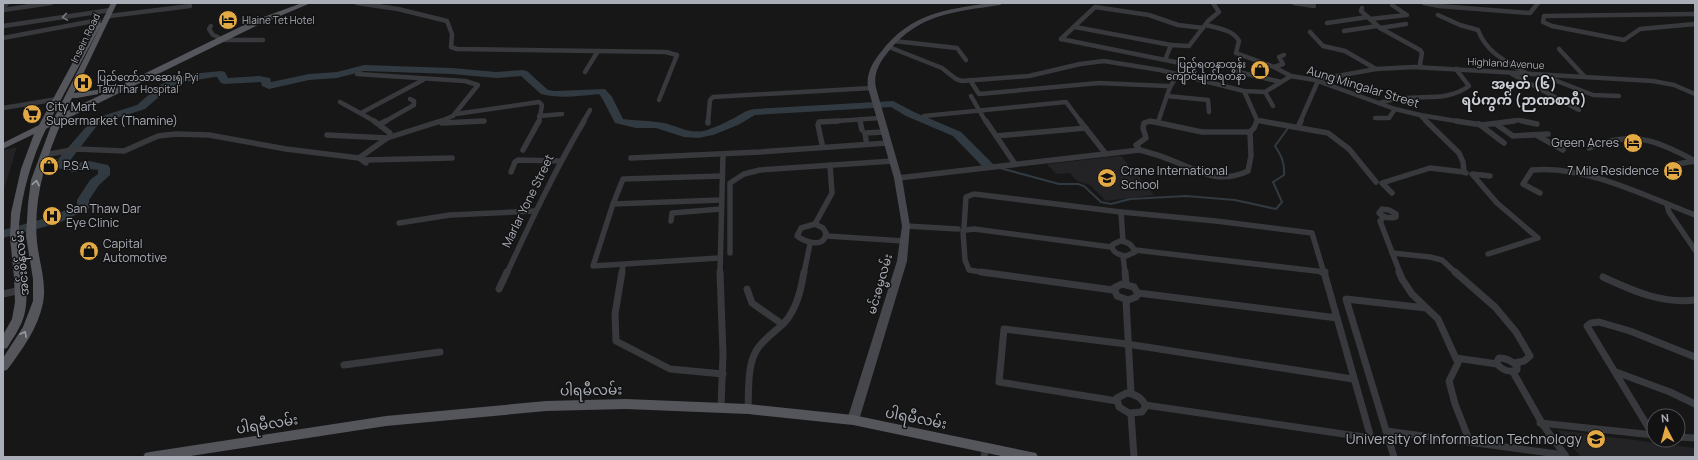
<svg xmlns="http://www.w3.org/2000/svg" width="1698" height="460" font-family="Manrope,'Noto Sans Myanmar',sans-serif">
	<rect width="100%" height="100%" fill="#171718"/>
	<!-- built -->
	<g fill="#232325">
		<polygon points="17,147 3,192 3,150"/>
		<polygon points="1121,156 1154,195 1106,201 1090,185 1077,181 1070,173 1056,174 1047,164"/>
		<polygon points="1558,430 1695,448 1695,457 1581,457"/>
	</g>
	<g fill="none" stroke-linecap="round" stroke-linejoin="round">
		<!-- stream -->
		<path stroke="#313a40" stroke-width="2" d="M1000,168L1059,184H1078L1084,186L1101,202L1111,204L1130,199L1186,196L1235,200L1276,209L1282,202L1273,182L1284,175C1285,163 1281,155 1275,146L1288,128"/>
		<!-- river -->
		<path fill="#313a40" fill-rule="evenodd" d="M364,65L452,68L496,72L523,70L527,71L548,90L555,91L605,89L612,97L623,119C634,121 645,120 657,122C674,123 689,136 707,130C715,127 723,124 730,120C739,116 745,110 755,109L893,101L914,112L961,132L994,165L992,168H984L953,136L906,116L891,107L755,115L738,125L713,135L698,138L684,137L656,128H636L615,123L602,98L599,94C579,96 560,99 541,94L521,76L496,78L452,74L364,71L337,78L309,80L269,89L262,86L261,82L225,84L221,83L217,77H214L179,83L168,89L145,109L101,123L96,127L68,163L73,164L89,161L108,165L110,168V175L99,185L89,200L90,206L88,209L59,223L3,238V230L50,217L77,205V200L90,180L98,174V170L89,169L73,172L58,168L56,165L59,158L93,119L137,105L160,85L172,79L191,74L221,71L225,72L228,78L259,76L270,78L271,82L309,74L337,72Z"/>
		<!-- minor-far2 -->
		<g stroke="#38393d" stroke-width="4.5">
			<polyline points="357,3 398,9 447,21 452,34 451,47 457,49 666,52 677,55 659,100"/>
			<polyline points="1294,3 1314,6"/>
			<polyline points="1424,3 1439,6 1530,13 1538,3"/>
			<polyline points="3,8 7,3"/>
			<polyline points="1362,8 1361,11 1380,28 1420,50 1422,53 1420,64 1421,67"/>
			<polyline points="3,10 51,3"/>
			<polyline points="1695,14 1544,16 1543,22 1552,26 1624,40 1640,29 1695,24"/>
			<path d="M1438,15L1460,25L1478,30C1486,52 1506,62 1526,73"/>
			<polyline points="109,16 190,6"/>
			<polyline points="1370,19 1407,15 1392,5"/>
			<polyline points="1327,23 1368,17"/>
			<path d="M1206,25C1217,28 1234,30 1239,41L1236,53L1274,67L1291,76L1315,80L1395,109L1420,115L1462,122"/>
			<polyline points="3,26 111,10"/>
			<polyline points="211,26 209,29 213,35 218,37"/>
			<polyline points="1075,27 1171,45"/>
			<polyline points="1380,28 1406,24"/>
			<polyline points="1344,31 1377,26"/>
			<polyline points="1310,32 1323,46 1345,51 1376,69"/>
			<polyline points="3,38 99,20"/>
			<polyline points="1061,39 1095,7 1149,15 1178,25 1203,28"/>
			<polyline points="1061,39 1190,65"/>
			<polyline points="221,40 263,40"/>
			<polyline points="894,41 957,48 966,60"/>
			<polyline points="889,47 942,68 956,79 962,81 1029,76 1080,64 1104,61 1160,70 1244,91 1265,92 1291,76"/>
			<polyline points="1559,49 1584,76"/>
			<polyline points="1165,60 1171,45 1189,46 1208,21 1219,12 1213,3"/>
			<polyline points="1274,67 1283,64 1279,57 1284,55"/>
			<polyline points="1234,71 1281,82"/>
			<polyline points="585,72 598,51"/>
			<polyline points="357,74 465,81 478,85 453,116 438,122"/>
			<polyline points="1512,74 1579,110"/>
			<polyline points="1544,76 1593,95 1619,96"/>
			<polyline points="970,80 979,94 1099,83 1167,86 1170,87 1158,122"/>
			<polyline points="1315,80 1376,69 1414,67 1653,81 1674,85 1695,94"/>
			<polyline points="1170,87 1178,74"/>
			<polyline points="1244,91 1257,120 1256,122"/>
			<polyline points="1265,92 1273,106"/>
			<polyline points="971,96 986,122"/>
			<polyline points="1167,96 1208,100 1209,112"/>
			<polyline points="340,102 376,122"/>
			<path d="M1379,103C1388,101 1397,98 1406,98C1429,96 1450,100 1469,86L1456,69"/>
			<polyline points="3,108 58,99"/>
			<polyline points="361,113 423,80"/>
			<polyline points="456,114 539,102 542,105 539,122"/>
			<polyline points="1420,115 1427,122"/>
			<polyline points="539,116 562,114"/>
			<polyline points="924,116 1066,102 1081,122"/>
			<polyline points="1375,118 1389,118 1395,109"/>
			<polyline points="860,119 860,122"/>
			<polyline points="1257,120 1267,122"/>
			<polyline points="384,122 414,105 414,101 410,99"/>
			<polyline points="468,122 484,121"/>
			<polyline points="583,122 590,110"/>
			<polyline points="708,122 710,100 713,97 872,88"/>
			<polyline points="823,122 880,118"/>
			<polyline points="1148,122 1154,122"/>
			<polyline points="1300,122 1318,81"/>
			<polyline points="1508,122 1518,120 1526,122"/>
		</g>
		<!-- minor-far1 -->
		<g stroke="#38393d" stroke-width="5.5">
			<polyline points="860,121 862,130"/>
			<polyline points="986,121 1015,164"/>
			<polyline points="1080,121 1106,154"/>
			<polyline points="1261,121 1328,133 1349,149 1376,182"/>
			<polyline points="1426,121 1459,153 1463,162 1464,172 1466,173"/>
			<polyline points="1456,121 1482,125 1514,121"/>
			<polyline points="1522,121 1537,124"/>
			<polyline points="442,123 484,121"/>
			<polyline points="708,123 708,121"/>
			<polyline points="380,124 386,121"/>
			<polyline points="1479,124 1504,143"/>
			<polyline points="1496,124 1513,136 1548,134"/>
			<polyline points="1298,127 1301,121"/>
			<polyline points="327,135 387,138 441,121"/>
			<polyline points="996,136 1086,128"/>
			<polyline points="1538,136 1563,150"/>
			<polyline points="866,140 865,133 884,132"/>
			<polyline points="822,144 818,125 819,122 838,121"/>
			<path d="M1589,148C1632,130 1657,140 1695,161"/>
			<polyline points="523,150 539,121"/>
			<polyline points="1140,150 1136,145 1146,138 1143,128 1144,123 1150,121 1202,132 1250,132"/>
			<polyline points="44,155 77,149 124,151 158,136 176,134 209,135 286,149 359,158 366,163"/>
			<polyline points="359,158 390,136 390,133 374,121"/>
			<polyline points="631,158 760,152 888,143"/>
			<polyline points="364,160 452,158"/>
			<polyline points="1677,164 1695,161"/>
			<polyline points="511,172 515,162 518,160 560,161"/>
			<path d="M898,178L1140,150C1152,153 1164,157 1176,162C1202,173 1220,184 1248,171L1251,156L1250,132L1254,128L1257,121"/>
			<polyline points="1392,193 1382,183 1430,168 1464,172"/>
			<path d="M1540,193L1523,184L1532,170C1586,165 1645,196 1695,215"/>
			<polyline points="613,204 721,200"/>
			<polyline points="1667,205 1669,212 1695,250"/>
			<path d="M1382,209L1389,210L1396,214V217C1389,219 1384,218 1379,213Z"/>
			<polyline points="1121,212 1216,221 1312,233 1324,273"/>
			<polyline points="1384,217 1380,221 1400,273"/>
			<polyline points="671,221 672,213 721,209"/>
			<polyline points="399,223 450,215 535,211"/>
			<path d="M815,224L823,228L826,233C825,249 805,242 797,236L801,228Z"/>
			<polyline points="815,224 832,193 830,165"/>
			<polyline points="906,226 958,229"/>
			<polyline points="964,227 966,197 974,194 1121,212 1123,241"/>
			<polyline points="966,230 974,229 1111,247"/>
			<polyline points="963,231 965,260 969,270 988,273"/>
			<polyline points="827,236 904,241"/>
			<path d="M1120,241C1128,242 1132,244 1135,252L1126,256C1119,255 1112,253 1112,245Z"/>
			<polyline points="1135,250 1325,272"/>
			<polyline points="730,253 730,183 744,174 760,170 893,161"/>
			<polyline points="1392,253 1430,257 1442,260 1456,273"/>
			<polyline points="1488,254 1538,238 1497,203 1472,174 1490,176"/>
			<polyline points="1123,256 1125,273"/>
			<polyline points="719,258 593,266 613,204 623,179 722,176"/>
			<path d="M507,273C531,221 555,170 584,121"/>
			<polyline points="622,273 623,265"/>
			<polyline points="720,273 723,154"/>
			<polyline points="804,273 810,244"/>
		</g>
		<!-- minor -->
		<g stroke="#38393d" stroke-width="7">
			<polyline points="622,272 615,314 616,341 670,369 723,374"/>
			<polyline points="720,272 723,354 721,407"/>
			<polyline points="981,272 1113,290"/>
			<polyline points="1125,272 1126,284"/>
			<polyline points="1322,272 1325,272"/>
			<polyline points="1399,272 1402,279 1412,294 1438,319 1458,363 1449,381 1455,404 1470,442"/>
			<polyline points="1455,272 1495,307 1516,332 1530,356 1524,361 1515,363"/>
			<path d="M1603,277C1633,291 1662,304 1695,300"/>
			<polygon points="1122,284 1134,287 1138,294 1136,297 1128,300 1117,296 1114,288"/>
			<polyline points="499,289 507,272"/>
			<polyline points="747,289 752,303 782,324"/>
			<polyline points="1138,293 1337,318"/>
			<polyline points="3,294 21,290"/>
			<polyline points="1126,300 1131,393"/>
			<polyline points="1456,358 1497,364"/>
			<path d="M1499,358C1506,358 1512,361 1517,366V370C1508,373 1502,370 1496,363Z"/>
			<polyline points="344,365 440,352"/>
			<polyline points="1513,372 1543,425 1565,455"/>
			<polyline points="1616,372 1670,392 1695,404"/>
			<path d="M1127,393C1136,394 1142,398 1146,406L1142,412L1129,413L1119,407L1117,398Z"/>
			<polyline points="1117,401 999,382 1004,329 1127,344 1353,379"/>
			<polyline points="1145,405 1371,438 1324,272"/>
			<path d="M748,409C749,391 747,367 756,351C763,339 775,332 784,323C797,309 801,289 804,272"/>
			<polyline points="1131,414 1134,457"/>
			<polyline points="1540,423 1654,435"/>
			<polyline points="1386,431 1565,455"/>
			<polyline points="1653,435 1587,326 1591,323 1599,322 1630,331 1695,357"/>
			<polyline points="1678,437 1695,438"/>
			<polyline points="984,457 986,447"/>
			<polyline points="1394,457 1346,299 1426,308"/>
		</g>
		<!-- secondary -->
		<path fill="#46484d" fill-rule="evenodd" d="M989,3H1003L1000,5C955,12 919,13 888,52C879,63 873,74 876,88L902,178L910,226L907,261L859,420L857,423L853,424L849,423L847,420L897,261L902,226L894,178L868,88C866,74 872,63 881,52C911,13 944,10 989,3Z"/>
		<!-- primary -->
		<g fill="#54565c" fill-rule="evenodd">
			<path d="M111,3H117L74,93L104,89H107V92L250,22L302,3H311L256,26L62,121C45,160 33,200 37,242C39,262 47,283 43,303C38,328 22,350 7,370L3,371V358L23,327L33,301V279L26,236L28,204L31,180L51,126L46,129C32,158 22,192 19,225C18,255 32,286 24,316C21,327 13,338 7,348L3,349V335L12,319L15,302L14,277L10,238L11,213L21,169L34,134L3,149V143L39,125L94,23L98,21L101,23ZM101,25L54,118L50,120ZM104,93H105L65,112L72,98H77Z"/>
			<polygon points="626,399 748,404 853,415 1031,452 1036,453 1038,457 1006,457 853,425 748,414 626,409 546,411 386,426 184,457 143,457 145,453 150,452 386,416 546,401"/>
		</g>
	</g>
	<!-- one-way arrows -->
	<defs><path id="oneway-chevron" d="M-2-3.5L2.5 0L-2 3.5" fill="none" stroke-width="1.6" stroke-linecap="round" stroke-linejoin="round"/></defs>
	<use stroke="#777980" href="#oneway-chevron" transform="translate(65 17) rotate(171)"/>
	<g stroke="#999ca5">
		<use href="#oneway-chevron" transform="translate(36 183) rotate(-79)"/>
		<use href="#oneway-chevron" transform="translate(24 334) rotate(-62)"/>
	</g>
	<!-- icons -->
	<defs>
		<symbol id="hotel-disc" viewBox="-11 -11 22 22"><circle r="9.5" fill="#e3a944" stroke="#121213"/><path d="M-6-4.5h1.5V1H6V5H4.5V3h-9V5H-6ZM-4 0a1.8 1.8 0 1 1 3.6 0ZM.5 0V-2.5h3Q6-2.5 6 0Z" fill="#111"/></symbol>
		<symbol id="shop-disc" viewBox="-11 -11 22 22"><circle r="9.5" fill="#e3a944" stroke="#121213"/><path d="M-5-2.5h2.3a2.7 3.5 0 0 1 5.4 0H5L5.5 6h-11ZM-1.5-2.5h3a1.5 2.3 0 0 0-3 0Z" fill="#111"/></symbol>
		<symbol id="hospital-disc" viewBox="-11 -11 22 22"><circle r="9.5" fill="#e3a944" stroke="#121213"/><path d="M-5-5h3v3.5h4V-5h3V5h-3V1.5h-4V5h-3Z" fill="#111"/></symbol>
		<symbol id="supermarket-disc" viewBox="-11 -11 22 22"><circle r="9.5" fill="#e3a944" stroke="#121213"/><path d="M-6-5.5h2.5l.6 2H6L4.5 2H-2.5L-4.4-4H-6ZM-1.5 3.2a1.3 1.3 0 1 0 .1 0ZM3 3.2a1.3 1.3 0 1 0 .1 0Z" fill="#111"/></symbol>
		<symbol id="school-disc" viewBox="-11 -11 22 22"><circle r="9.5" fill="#e3a944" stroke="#121213"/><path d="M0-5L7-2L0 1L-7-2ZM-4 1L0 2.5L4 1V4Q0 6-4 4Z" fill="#111"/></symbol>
		<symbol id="university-disc" viewBox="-11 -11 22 22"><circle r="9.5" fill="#e3a944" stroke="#121213"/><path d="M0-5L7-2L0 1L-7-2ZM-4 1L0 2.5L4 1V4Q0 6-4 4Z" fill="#111"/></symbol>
	</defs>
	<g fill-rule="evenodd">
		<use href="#hotel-disc" x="217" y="9" width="22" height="22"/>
		<use href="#shop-disc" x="1249" y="59" width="22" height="22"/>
		<use href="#hospital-disc" x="72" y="72" width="22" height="22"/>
		<use href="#supermarket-disc" x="21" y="103" width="22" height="22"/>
		<use href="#hotel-disc" x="1622" y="132" width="22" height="22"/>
		<use href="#shop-disc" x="38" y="155" width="22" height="22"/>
		<use href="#hotel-disc" x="1662" y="160" width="22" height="22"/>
		<use href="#school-disc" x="1096" y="167" width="22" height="22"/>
		<use href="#hospital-disc" x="41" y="205" width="22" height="22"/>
		<use href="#shop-disc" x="78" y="240" width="22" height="22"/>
		<use href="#university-disc" x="1585" y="428" width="22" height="22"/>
	</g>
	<g text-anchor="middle" stroke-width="3" stroke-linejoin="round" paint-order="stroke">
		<!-- far-poi labels -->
		<g font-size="10" fill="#aaaeb7" stroke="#121213" text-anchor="start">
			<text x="242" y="24">Hlaine Tet Hotel</text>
			<text x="1246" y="68" text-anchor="end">ပြည့်ရတနာထွန်း<tspan x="1246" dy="12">ကျောင်မျက်ရတနာ</tspan></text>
			<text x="97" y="81">ပြည်တော်သာဆေးရုံ Pyi<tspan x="97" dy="12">Taw Thar Hospital</tspan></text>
		</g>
		<!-- far-street labels -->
		<g font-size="10" fill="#aaaeb7" stroke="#121213">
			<text transform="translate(85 38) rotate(-64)" y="4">Insein Road</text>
			<text transform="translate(1506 63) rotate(3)" y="4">Highland Avenue</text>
		</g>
		<!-- street labels -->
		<g font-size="12" fill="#aaaeb7" stroke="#121213">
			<text transform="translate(1363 87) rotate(17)" y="4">Aung Mingalar Street</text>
			<text transform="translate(528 201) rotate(-64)" y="4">Marlar Yone Street</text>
			<text transform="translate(22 263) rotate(-95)" y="4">အင်းစိန်လမ်း</text>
			<text transform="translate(880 284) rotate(-74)" y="4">မင်းဓမ္မလမ်း</text>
		</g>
		<!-- poi labels -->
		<g font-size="12" fill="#aaaeb7" stroke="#121213" text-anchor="start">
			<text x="46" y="111">City Mart<tspan x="46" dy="14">Supermarket (Thamine)</tspan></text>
			<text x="1619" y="147" text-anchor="end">Green Acres</text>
			<text x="63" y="170">P.S.A</text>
			<text x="1121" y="175">Crane International<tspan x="1121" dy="14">School</tspan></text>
			<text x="1659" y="175" text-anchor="end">7 Mile Residence</text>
			<text x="66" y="213">San Thaw Dar<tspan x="66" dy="14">Eye Clinic</tspan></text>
			<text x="103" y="248">Capital<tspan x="103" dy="14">Automotive</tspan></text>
		</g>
		<!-- quarter labels -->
		<g font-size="14" font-weight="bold" fill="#cacdd4" stroke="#121213">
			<text x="1524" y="89">အမှတ် (၆)<tspan x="1524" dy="16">ရပ်ကွက် (ဉာဏစာဂီ)</tspan></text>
		</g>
		<!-- near-street labels -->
		<g font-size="14" fill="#aaaeb7" stroke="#121213">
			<text transform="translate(591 390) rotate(-1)" y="5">ပါရမီလမ်း</text>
			<text transform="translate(916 418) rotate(11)" y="5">ပါရမီလမ်း</text>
			<text transform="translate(267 424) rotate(-9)" y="5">ပါရမီလမ်း</text>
		</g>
		<!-- near-poi labels -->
		<g font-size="14" fill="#aaaeb7" stroke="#121213" text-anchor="end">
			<text x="1582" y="444">University of Information Technology</text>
		</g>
	</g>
	<!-- border -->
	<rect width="1698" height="460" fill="none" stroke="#aaaeb7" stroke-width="8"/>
	<!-- north arrow -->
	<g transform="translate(1666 428) rotate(354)"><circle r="19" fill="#121213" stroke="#4f5055"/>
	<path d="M0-3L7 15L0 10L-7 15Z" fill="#e3a944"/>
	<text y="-6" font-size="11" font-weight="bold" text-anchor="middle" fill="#aaaeb7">N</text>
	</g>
</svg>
